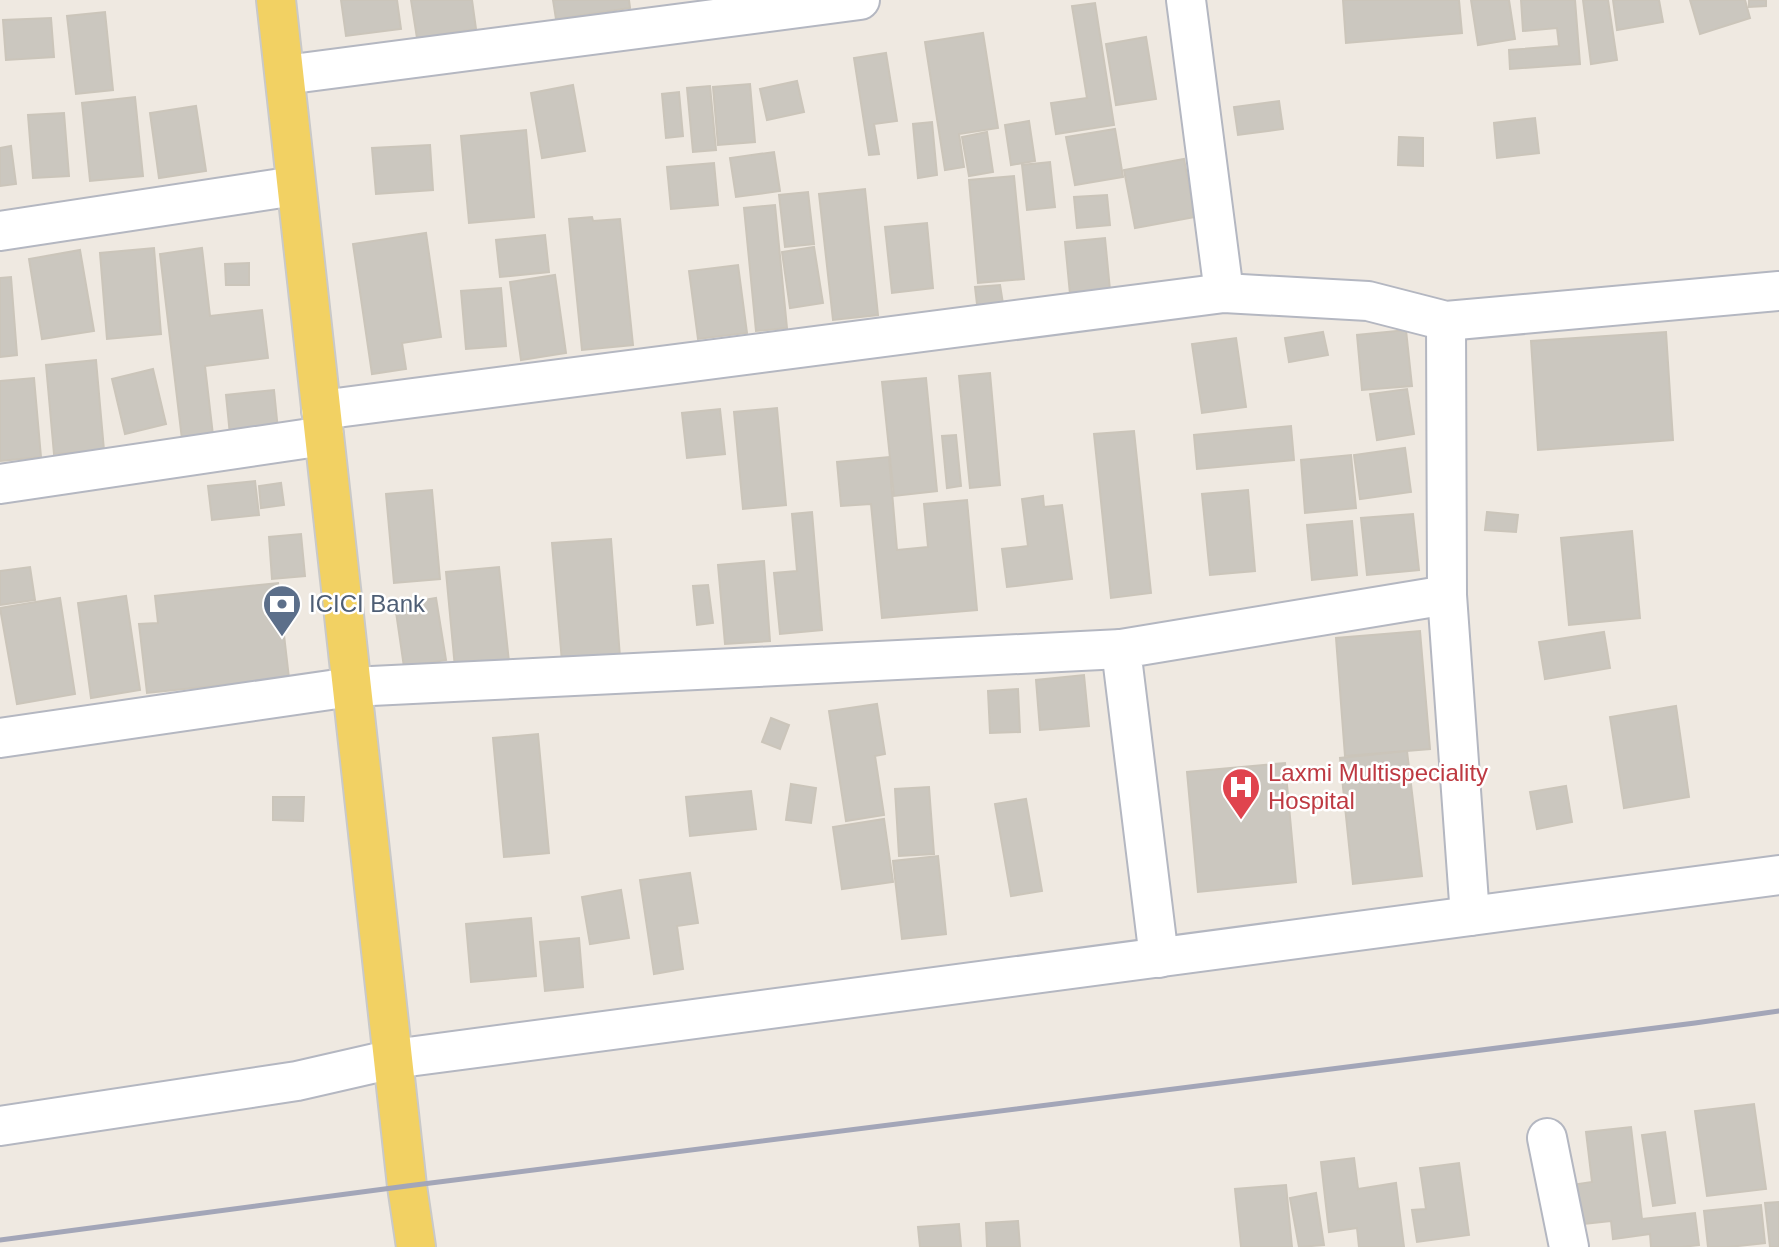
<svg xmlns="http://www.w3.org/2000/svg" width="1779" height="1247" font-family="Helvetica,sans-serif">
	<rect width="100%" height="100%" fill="#efe9e1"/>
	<!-- building -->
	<g fill="#cbc7bf" stroke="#cbc5ba" stroke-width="2">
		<polygon points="341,0 397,0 401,29 346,36"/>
		<polygon points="411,0 472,0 476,29 417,38"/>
		<polygon points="553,0 629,0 630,8 556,19"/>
		<polygon points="1343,0 1459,0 1462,33 1346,43"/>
		<polygon points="1471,0 1509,0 1515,39 1478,45"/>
		<polygon points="1521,0 1575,0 1580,64 1510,69 1509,50 1559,46 1557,28 1523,31"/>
		<polygon points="1583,0 1608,0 1617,60 1591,64"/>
		<polygon points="1613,0 1659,0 1663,22 1617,30"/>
		<polygon points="1690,0 1745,0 1750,18 1700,34"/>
		<polygon points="1749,0 1766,0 1766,6 1749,7"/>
		<polygon points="1095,3 1114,125 1056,134 1051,103 1087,98 1072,6"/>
		<polygon points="105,12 113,90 76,94 67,16"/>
		<polygon points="51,18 54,57 6,60 3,20"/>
		<polygon points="983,33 998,128 959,134 964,167 945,170 925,42"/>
		<polygon points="1146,37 1156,99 1116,105 1106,44"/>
		<polygon points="886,53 897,121 874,124 879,154 869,155 854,58"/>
		<polygon points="797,81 804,112 767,120 760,89"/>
		<polygon points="750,84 755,142 718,145 713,87"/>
		<polygon points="573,85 585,151 542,158 531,93"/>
		<polygon points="710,86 716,150 693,152 687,88"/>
		<polygon points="679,92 683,136 666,138 662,94"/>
		<polygon points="135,97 143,176 90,181 82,103"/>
		<polygon points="1279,101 1283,129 1238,135 1234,107"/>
		<polygon points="196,106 206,171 159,178 150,113"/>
		<polygon points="64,113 69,176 33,178 28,115"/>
		<polygon points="1535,118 1539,153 1497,158 1494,123"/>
		<polygon points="1029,121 1035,161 1011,165 1005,125"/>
		<polygon points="932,122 937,175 918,178 913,124"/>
		<polygon points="1115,129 1123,177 1075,185 1066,137"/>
		<polygon points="526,130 534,217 469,223 461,136"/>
		<polygon points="987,132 993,172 969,176 962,137"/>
		<polygon points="1399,137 1423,138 1423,166 1398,165"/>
		<polygon points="430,145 433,190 376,194 372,148"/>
		<polygon points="11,146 16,184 0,186 0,148"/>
		<polygon points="774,152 780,191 736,197 730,158"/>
		<polygon points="1184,159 1195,217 1135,228 1124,170"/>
		<polygon points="1050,162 1055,207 1027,210 1022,165"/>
		<polygon points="714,163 718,205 671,209 667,167"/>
		<polygon points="1014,176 1024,279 978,283 969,180"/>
		<polygon points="865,189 878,315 833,320 819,194"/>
		<polygon points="808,192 814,244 785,247 779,195"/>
		<polygon points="1107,195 1110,225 1077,228 1074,197"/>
		<polygon points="775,205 787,328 756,331 744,208"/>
		<polygon points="592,217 593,221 620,219 633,345 582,350 569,219"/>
		<polygon points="927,223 933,288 892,293 885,227"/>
		<polygon points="426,233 441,337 402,343 406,369 372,374 353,244"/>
		<polygon points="545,235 549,272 500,277 496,240"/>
		<polygon points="1105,238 1110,290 1070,294 1065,242"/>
		<polygon points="814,247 823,303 790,308 782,252"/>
		<polygon points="154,248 161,334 107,339 100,253"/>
		<polygon points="202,248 210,316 262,310 268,358 205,366 214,444 183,448 160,254"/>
		<polygon points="80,250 94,331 42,339 29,259"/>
		<polygon points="249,263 249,285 226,285 225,264"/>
		<polygon points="738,265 747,333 698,339 689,271"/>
		<polygon points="555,275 566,353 521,360 510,282"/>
		<polygon points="11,277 17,355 0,357 0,278"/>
		<polygon points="1000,285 1004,310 978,313 975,287"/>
		<polygon points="501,288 506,346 466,349 461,291"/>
		<polygon points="1406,330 1412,386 1362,390 1357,335"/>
		<polygon points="1323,332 1328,355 1289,362 1285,338"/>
		<polygon points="1666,332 1673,440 1538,450 1531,341"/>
		<polygon points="1236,338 1246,407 1202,413 1192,344"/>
		<polygon points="96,360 104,450 54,454 46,365"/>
		<polygon points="153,369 166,424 125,434 112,379"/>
		<polygon points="990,373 1000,485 970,488 959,376"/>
		<polygon points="34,378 41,457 0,461 0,381"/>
		<polygon points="926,378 937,491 894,496 882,382"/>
		<polygon points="1407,389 1414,434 1377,440 1370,394"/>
		<polygon points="274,390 278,430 230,435 226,395"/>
		<polygon points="777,408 786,505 743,509 734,412"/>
		<polygon points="720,409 725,454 687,458 682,413"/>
		<polygon points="1291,426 1294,460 1197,469 1194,435"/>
		<polygon points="1134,431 1151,593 1111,598 1094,434"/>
		<polygon points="956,435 961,486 947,488 942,436"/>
		<polygon points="1405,448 1411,492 1360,499 1354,455"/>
		<polygon points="1351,455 1356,508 1305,513 1301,460"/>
		<polygon points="889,457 897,550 928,547 924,504 967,500 977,610 882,618 871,504 841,506 837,462"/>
		<polygon points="255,481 259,515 212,520 208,486"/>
		<polygon points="281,483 284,505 261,508 259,486"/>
		<polygon points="432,490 440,579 394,583 386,494"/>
		<polygon points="1248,490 1255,571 1210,575 1202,494"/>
		<polygon points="1043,496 1044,507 1062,505 1072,579 1007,587 1002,549 1028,546 1022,499"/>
		<polygon points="812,512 822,630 780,634 774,573 797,571 792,514"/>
		<polygon points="1487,512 1518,515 1516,532 1485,530"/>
		<polygon points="1413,514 1419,570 1367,575 1361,518"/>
		<polygon points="1352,521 1357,575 1312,580 1307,525"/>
		<polygon points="1632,531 1640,618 1569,625 1561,538"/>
		<polygon points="301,534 305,576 272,579 269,537"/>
		<polygon points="611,539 620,657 562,662 552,543"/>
		<polygon points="764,561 770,641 725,644 718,565"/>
		<polygon points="30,567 35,600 0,605 0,571"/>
		<polygon points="499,567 509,662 455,668 446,572"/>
		<polygon points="278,583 289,678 147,693 139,624 158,623 155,596"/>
		<polygon points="708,585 713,623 697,625 693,586"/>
		<polygon points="126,596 140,690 91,698 78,603"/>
		<polygon points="60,598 75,694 17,704 0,608"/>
		<polygon points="436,598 446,660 404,667 395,605"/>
		<polygon points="1420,631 1430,749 1345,756 1336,638"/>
		<polygon points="1604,632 1610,668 1545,679 1539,642"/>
		<polygon points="1084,675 1089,726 1040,730 1036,680"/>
		<polygon points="1018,689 1020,732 990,733 988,691"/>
		<polygon points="877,704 885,754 875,756 884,815 846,821 829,711"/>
		<polygon points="1676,706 1689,797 1624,808 1610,717"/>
		<polygon points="771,718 789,725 780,749 762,742"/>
		<polygon points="538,734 549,853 504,857 493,738"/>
		<polygon points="1407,751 1422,876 1353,884 1340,758"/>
		<polygon points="1285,763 1296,882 1198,892 1187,772"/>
		<polygon points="791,784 816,788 811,823 786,820"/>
		<polygon points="1566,786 1572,822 1537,829 1530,792"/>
		<polygon points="929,787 934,854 899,856 895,789"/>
		<polygon points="751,791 756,829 690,836 686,797"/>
		<polygon points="273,797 304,797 303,821 273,820"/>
		<polygon points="1026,799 1042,891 1011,896 995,804"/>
		<polygon points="884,819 893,882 842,889 833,827"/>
		<polygon points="938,856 946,934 902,939 893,861"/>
		<polygon points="690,873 698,923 677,926 683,969 654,974 640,880"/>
		<polygon points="621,890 629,938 590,944 582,897"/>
		<polygon points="531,918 536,976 471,982 466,924"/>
		<polygon points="579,938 583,987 545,991 540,942"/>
		<polygon points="1754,1104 1766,1189 1707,1196 1695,1111"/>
		<polygon points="1631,1127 1642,1219 1695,1213 1699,1245 1682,1247 1651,1247 1650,1234 1613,1239 1611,1221 1575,1225 1571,1185 1592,1182 1586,1132"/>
		<polygon points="1665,1132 1675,1203 1653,1206 1642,1135"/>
		<polygon points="1354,1158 1358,1189 1396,1183 1404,1247 1359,1247 1357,1228 1329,1232 1321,1162"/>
		<polygon points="1459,1163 1469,1235 1417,1242 1412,1210 1426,1209 1420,1168"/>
		<polygon points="1286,1185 1292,1247 1241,1247 1235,1189"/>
		<polygon points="1316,1193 1324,1245 1299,1247 1290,1198"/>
		<polygon points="1779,1202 1779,1247 1770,1247 1765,1203"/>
		<polygon points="1761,1205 1765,1243 1729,1247 1708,1247 1704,1211"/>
		<polygon points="1018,1221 1020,1247 987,1247 986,1223"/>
		<polygon points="959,1224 961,1247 920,1247 918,1227"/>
	</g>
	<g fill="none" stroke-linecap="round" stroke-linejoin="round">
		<defs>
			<g id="minor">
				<polyline points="1186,0 1224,293"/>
				<polyline points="285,75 860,0"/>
				<polyline points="0,231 295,186"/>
				<polyline points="1446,321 1447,595 1470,916"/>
				<polyline points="321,410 1224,293 1368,301 1446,321 1779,291"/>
				<polyline points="0,484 324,436"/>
				<polyline points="0,738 351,687 1121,649"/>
				<polyline points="1159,958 1121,649 1447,595"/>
				<polyline points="0,1126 297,1081 393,1059 1779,875"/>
				<polyline points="1547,1138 1569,1247"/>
			</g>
			<polyline id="major" points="276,0 407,1186 416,1247"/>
		</defs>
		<!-- minor casing -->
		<use href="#minor" stroke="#b4b7c1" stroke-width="42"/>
		<!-- major casing -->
		<use href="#major" stroke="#c9c9c9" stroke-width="42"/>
		<!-- minor -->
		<use href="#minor" stroke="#fff" stroke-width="38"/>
		<!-- major -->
		<use href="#major" stroke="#f2d163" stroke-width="38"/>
		<!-- rail -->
		<polyline stroke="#a3a6b8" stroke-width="5" points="0,1240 407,1186 1695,1023 1779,1011"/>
	</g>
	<!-- icons -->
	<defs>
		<symbol id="bank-pin" viewBox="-11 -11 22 30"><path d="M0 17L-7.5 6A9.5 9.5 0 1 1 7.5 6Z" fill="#5c6f8a" stroke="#fff"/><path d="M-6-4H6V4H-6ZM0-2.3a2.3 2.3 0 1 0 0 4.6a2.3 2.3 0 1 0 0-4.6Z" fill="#fff"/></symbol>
		<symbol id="hospital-pin" viewBox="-11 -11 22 30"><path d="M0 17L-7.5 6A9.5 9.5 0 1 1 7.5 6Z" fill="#e0444e" stroke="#fff"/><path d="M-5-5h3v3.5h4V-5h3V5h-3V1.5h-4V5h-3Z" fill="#fff"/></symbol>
	</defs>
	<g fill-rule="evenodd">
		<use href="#bank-pin" x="260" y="582" width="44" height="60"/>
		<use href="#hospital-pin" x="1219" y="765" width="44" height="60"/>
	</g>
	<g text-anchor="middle" stroke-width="5" stroke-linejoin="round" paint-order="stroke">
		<!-- service labels -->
		<g font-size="24" fill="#4e5e75" stroke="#fff" text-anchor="start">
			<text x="309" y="612">ICICI Bank</text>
		</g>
		<!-- health labels -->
		<g font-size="24" fill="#be3a42" stroke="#fff" text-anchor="start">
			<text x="1268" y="781">Laxmi Multispeciality<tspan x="1268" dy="28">Hospital</tspan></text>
		</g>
	</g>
</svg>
